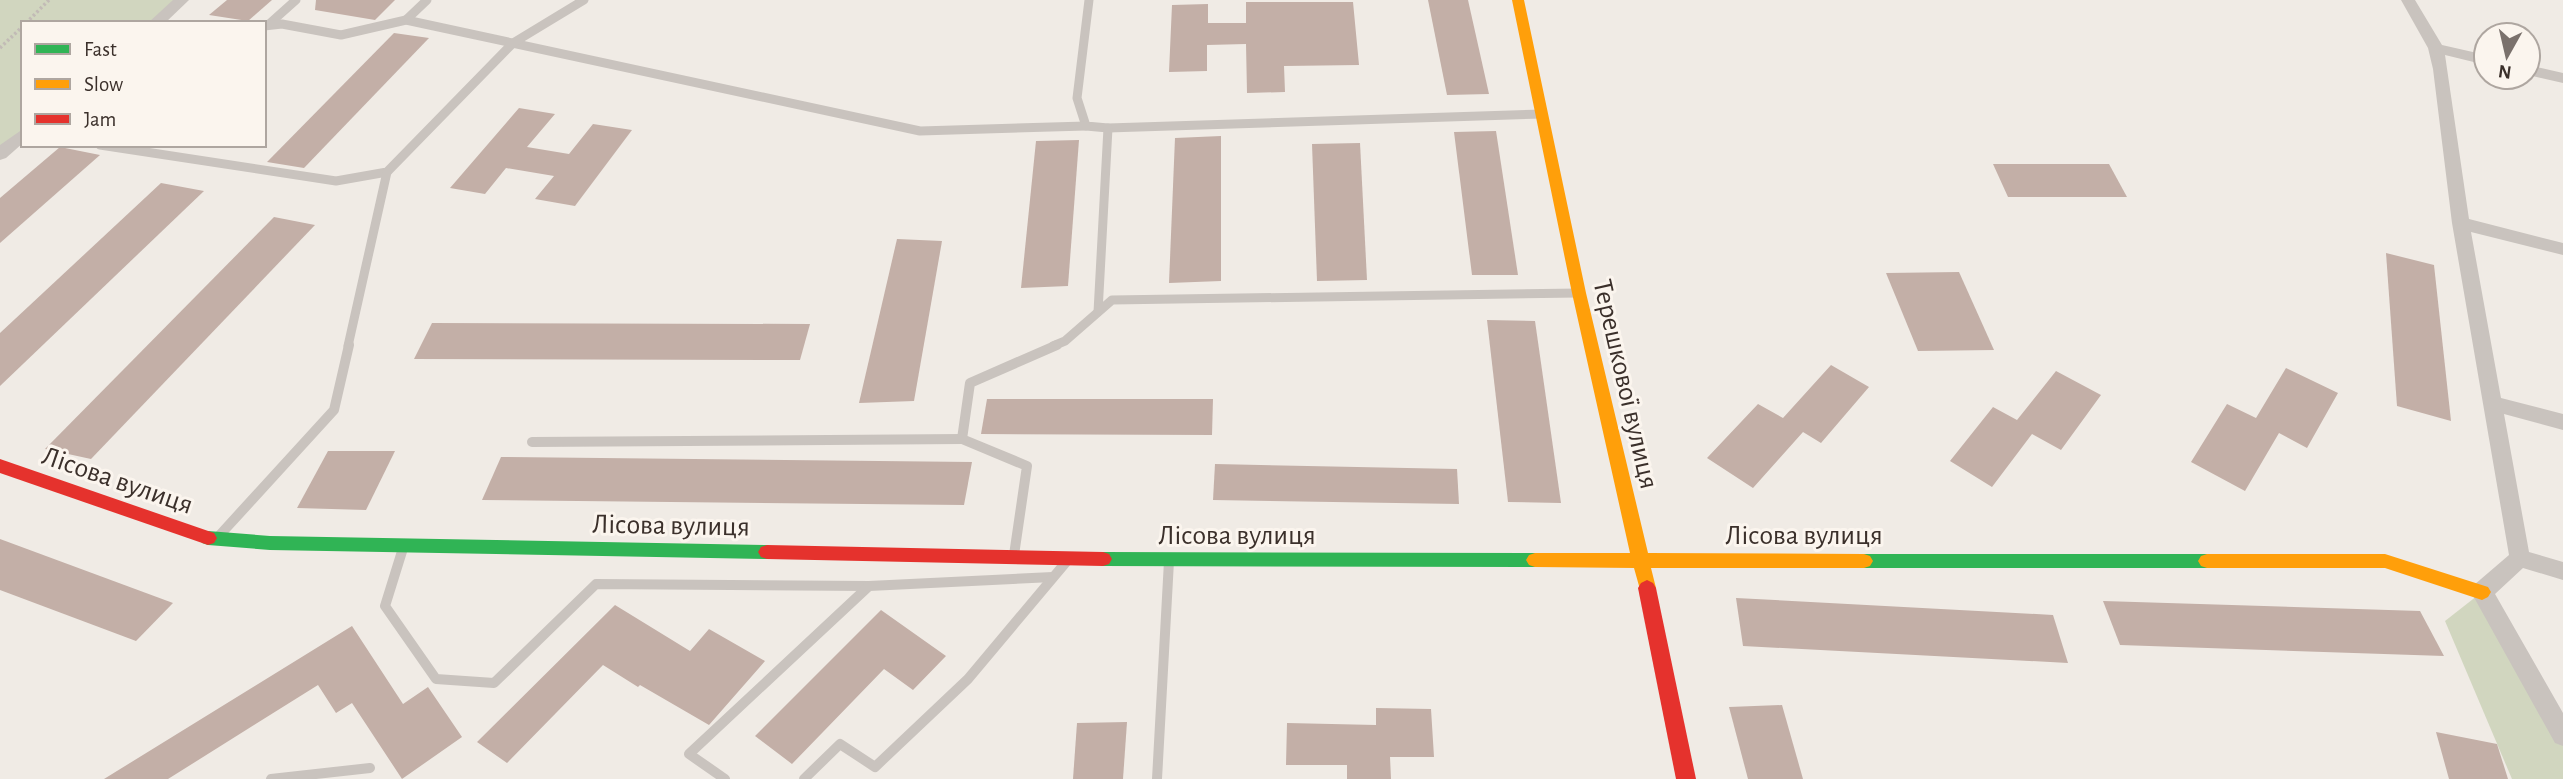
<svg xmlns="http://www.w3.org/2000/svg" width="2563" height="779" font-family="'Alegreya Sans',sans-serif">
	<rect width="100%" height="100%" fill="#f0ebe5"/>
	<!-- green -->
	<g fill="#d1d6bf">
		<polygon points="0,0 182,0 155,23 23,23 23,134 0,154"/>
		<polygon points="2482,592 2563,735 2563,779 2512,779 2445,621"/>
	</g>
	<!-- building -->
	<g fill="#c3afa7">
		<polygon points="227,0 272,0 248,21 209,15"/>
		<polygon points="316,0 395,0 375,20 315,10"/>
		<polygon points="1428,0 1468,0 1489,94 1447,95"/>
		<polygon points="1246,2 1353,2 1359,65 1284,66 1285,92 1247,93 1246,44 1207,45 1207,71 1169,72 1172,5 1208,4 1208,23 1246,23"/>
		<polygon points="394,33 429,38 304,168 267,162"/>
		<polygon points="519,108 555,114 527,147 569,154 593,124 632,130 575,206 535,199 554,176 506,168 485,194 450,188"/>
		<polygon points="1496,131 1518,275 1472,275 1454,132"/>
		<polygon points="1221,136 1221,281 1169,283 1175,138"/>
		<polygon points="1079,140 1068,286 1021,288 1036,141"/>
		<polygon points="1360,143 1367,280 1317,281 1312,144"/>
		<polygon points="60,147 100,155 0,243 0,198"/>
		<polygon points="1993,164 2109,164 2127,197 2008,197"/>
		<polygon points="161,183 204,191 0,386 0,333"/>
		<polygon points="274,217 315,225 91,459 45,449"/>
		<polygon points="897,239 942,241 914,401 859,403"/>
		<polygon points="2386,253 2434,265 2451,421 2397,406"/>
		<polygon points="1959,272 1994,350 1918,351 1886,273"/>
		<polygon points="1487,320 1535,321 1561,503 1508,502"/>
		<polygon points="432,323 810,324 800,360 414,359"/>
		<polygon points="1831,365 1869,387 1821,443 1803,432 1753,488 1707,458 1758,404 1783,418"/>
		<polygon points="2286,368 2338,393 2307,448 2279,433 2245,491 2191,462 2227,404 2256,418"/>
		<polygon points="2056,371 2101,395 2061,450 2032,434 1992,487 1950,461 1993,407 2017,420"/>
		<polygon points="987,399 1213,399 1212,435 981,434"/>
		<polygon points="328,451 395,451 366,510 297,508"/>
		<polygon points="501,457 972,462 964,505 482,500"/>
		<polygon points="1215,464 1457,469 1459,504 1213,500"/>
		<polygon points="0,539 173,603 136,641 0,590"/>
		<polygon points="1736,598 2053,615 2068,663 1743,646"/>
		<polygon points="2103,601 2420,611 2444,656 2120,645"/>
		<polygon points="615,605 690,651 709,629 765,661 709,725 640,685 638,687 603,665 507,763 477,742"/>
		<polygon points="881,610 946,656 913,690 884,669 792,764 755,736"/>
		<polygon points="352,626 403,704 428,687 462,737 402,779 352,703 336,713 318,685 168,779 104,779"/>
		<polygon points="1782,705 1803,779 1748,779 1729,707"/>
		<polygon points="1376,708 1431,709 1434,757 1390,757 1391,779 1347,779 1347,765 1286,765 1287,723 1376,725"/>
		<polygon points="1127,722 1123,779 1073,779 1077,723"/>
		<polygon points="2436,732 2497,744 2508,779 2449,779"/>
	</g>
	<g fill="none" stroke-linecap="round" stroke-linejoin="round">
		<!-- path -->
		<g stroke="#c2bbb6" stroke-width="3.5" stroke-dasharray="2.5 2.5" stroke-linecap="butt">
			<polyline points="26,23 49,0"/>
			<polyline points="0,48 23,26"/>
		</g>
		<!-- lane-far1 -->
		<g stroke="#c9c3be" stroke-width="9">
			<polyline points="1089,0 1077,98 1086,126 1108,128 1542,114"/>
			<polyline points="406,20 427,0"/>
			<polyline points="268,25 296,0"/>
			<polyline points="264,26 282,24 341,35 406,20 920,131 1086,126"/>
			<polyline points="100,145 336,181 387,172 513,43 584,0"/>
			<polyline points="1098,312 1108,128"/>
			<polyline points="348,346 387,172"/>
			<polyline points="1053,346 1065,341 1112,300 1578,293"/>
		</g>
		<!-- lane -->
		<g stroke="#c9c3be" stroke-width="10">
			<polyline points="532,442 962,439"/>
			<polyline points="218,537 334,410 349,345"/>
			<polyline points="404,545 385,606 436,679 494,683 596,584 869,586"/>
			<polyline points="1014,555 1027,466 962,439 970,383 1057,345"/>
			<polyline points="271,779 370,768"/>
			<polyline points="725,779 689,754 869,586 1053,577"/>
			<polyline points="804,779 840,744 875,767 968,679 1067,561"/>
			<polyline points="1157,779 1169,561"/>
		</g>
		<!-- street -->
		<g fill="#c9c3be" fill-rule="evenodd">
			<polygon points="173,0 189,0 165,23 148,23"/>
			<polygon points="2401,0 2415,0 2442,45 2486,55 2486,65 2445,55 2469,219 2563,243 2563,255 2471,232 2501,398 2563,414 2563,430 2504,414 2529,552 2563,562 2563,580 2523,568 2495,594 2563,713 2563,746 2555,743 2471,592 2474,585 2509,555 2452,223 2433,69 2428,48"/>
			<polygon points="2528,65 2563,73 2563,83 2528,75"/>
			<polygon points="23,129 23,143 6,158 0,160 0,145"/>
		</g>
		<!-- fast -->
		<g fill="#30b455" fill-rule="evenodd">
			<polygon points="208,531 270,536 767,545 773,547 776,552 773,557 767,559 270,550 208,545 202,543 199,538 202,533"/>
			<polygon points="1103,552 1535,553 1541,555 1544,560 1541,565 1535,567 1103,566 1097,564 1094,559 1097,554"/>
			<polygon points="1864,554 2207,554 2213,556 2216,561 2213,566 2207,568 1864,568 1858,566 1855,561 1858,556"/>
		</g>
		<!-- slow -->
		<g fill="#ff9f0a" fill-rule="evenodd">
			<polygon points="1512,0 1524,0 1586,293 1648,553 1864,554 1870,556 1873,561 1870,566 1864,568 1651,568 1656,588 1653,593 1647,596 1641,593 1634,568 1535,567 1529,565 1526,560 1529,555 1535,553 1630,553 1572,293"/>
			<polygon points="2207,554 2385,554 2488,587 2491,592 2488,597 2482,600 2385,568 2207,568 2201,566 2198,561 2201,556"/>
		</g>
		<!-- jam -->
		<g fill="#e5322d" fill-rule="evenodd">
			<polygon points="0,459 214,533 217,538 214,543 208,545 0,473"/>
			<polygon points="767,545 1103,552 1109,554 1112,559 1109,564 1103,566 767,559 761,557 758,552 761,547"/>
			<polygon points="1647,580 1653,583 1656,588 1696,779 1676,779 1638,588 1641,583"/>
		</g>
	</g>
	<g text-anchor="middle" stroke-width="6" stroke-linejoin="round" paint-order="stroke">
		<!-- street labels -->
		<g font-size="28" fill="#3b302b" stroke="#fbf5ee">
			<text transform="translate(1627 384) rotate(77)" y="10">Терешкової вулиця</text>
			<text transform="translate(118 479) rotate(19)" y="10">Лісова вулиця</text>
			<text transform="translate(671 524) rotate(1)" y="10">Лісова вулиця</text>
			<text x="1237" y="544">Лісова вулиця</text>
			<text x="1804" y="544">Лісова вулиця</text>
		</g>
	</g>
	<!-- legend -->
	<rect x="21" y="21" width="245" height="126" fill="#fbf5ee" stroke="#aea6a0" stroke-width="2"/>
	<rect x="35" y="44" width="35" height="10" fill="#30b455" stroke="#aea6a0" stroke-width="2"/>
	<text x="84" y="56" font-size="21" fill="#3b302b">Fast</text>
	<rect x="35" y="79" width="35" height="10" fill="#ff9f0a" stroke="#aea6a0" stroke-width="2"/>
	<text x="84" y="91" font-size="21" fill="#3b302b">Slow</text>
	<rect x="35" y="114" width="35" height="10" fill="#e5322d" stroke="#aea6a0" stroke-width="2"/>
	<text x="84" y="126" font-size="21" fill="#3b302b">Jam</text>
	<!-- north arrow -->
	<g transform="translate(2507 56) rotate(188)"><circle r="33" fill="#fbf5ee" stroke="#aea6a0" stroke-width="2"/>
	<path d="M0-5L12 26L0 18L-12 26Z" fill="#7a716c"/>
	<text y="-10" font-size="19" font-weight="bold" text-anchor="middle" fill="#3b302b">N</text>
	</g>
</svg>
